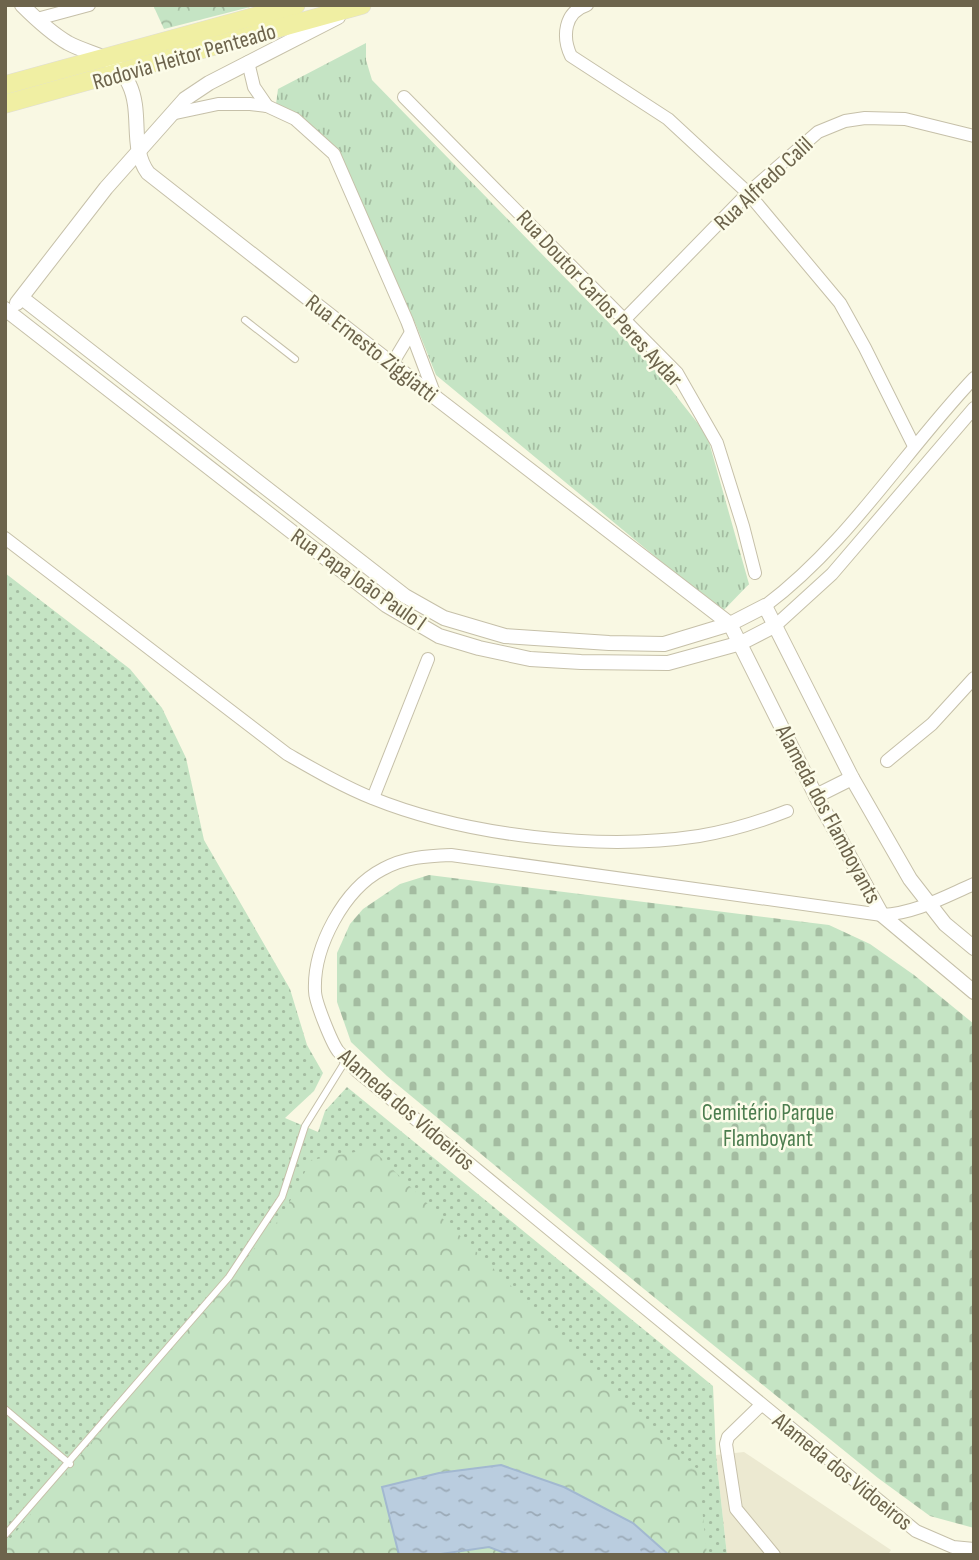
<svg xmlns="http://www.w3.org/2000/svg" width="979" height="1560" font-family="'Sofia Sans Condensed',sans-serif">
	<defs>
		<pattern id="grass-dots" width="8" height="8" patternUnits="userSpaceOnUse" patternTransform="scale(1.75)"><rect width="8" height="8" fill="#c5e4c4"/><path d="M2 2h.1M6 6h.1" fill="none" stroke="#a4bca1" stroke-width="1.8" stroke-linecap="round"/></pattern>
		<pattern id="forest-crowns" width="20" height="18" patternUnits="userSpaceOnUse" patternTransform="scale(1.75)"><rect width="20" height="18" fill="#c5e4c4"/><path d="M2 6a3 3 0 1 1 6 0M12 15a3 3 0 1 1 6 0" fill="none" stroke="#a4bca1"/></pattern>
		<pattern id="cemetery-stones" width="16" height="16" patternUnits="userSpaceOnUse" patternTransform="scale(1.75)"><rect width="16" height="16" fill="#c5e4c4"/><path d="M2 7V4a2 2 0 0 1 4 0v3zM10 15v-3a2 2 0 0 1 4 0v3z" fill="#a4bca1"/></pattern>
		<pattern id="park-tufts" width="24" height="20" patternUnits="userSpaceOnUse" patternTransform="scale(1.75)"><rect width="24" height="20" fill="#c5e4c4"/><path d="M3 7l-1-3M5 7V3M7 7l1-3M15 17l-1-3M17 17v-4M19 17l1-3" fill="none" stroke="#a4bca1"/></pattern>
		<pattern id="water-ripples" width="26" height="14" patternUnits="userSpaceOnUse" patternTransform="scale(1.75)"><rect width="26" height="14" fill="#bacddf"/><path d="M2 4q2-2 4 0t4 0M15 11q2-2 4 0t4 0" fill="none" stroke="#9baab7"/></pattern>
	</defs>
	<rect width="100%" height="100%" fill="#f9f8e3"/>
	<!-- residential -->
	<polygon fill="#ece9d1" points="744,1452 891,1550 888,1555 727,1555 716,1455"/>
	<!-- grass -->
	<polygon fill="url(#grass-dots)" points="5,573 130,669 162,708 186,758 204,840 290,989 307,1045 323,1073 314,1091 285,1118 318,1132 325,1111 347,1087 713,1386 716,1455 727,1555 5,1555"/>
	<!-- forest -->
	<g fill="url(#forest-crowns)">
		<polygon points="153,5 258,5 164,29"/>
		<polygon points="372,1149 698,1470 707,1555 669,1555 633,1523 564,1487 500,1465 439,1473 382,1487 399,1555 5,1555 5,1545 283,1215 311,1160"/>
		<polygon points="489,1547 510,1555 434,1555 441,1553"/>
	</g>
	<!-- cemetery -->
	<polygon fill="url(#cemetery-stones)" points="429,875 829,925 870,944 914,975 974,1024 974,1528 930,1516 878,1478 644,1289 387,1076 351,1042 337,1002 337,953 350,924 363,909 400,884"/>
	<!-- park -->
	<polygon fill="url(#park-tufts)" points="366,43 366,60 372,80 658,373 707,435 749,584 722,612 436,375 416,325 337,154 276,104 278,89"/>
	<!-- water -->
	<polygon fill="url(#water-ripples)" stroke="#a2b8d0" stroke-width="2" points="501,1465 564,1487 633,1523 669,1555 510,1555 489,1547 434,1555 399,1555 382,1487 439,1473"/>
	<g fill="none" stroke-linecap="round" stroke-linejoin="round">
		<defs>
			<g id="service">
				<polyline points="245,320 295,359"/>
				<polyline points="5,1409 70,1464"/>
				<polyline points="5,1535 229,1277 282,1197 305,1126 346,1060"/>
			</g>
			<g id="minor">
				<path d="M587,5C564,12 562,37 571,56L668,119L748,193L840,303L865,348L914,446"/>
				<polyline points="37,19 89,5"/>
				<polyline points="248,62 254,87 267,106"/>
				<polyline points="404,97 677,373 717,443 743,526 755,573"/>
				<polyline points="171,114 218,104 250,104 267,106 295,119 334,154 407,321 436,398"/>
				<polyline points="625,319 748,193 818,132 845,121 865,118 905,119 974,136"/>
				<polyline points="392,364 410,334"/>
				<path d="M5,538L287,754C315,770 342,786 372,798C466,836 600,851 699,836C729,831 759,822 787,811"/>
				<path d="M765,606C848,544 903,453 974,378"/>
				<polyline points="776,625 832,574 974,408"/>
				<polyline points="887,761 932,724 974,678"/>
				<polyline points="373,798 428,659"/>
				<path d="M974,884C944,897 916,913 882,915L451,855C427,856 405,857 383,869C344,889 313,947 315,991C315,1002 332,1043 338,1051C344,1058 351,1064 357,1071L916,1531L953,1547L974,1549"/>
				<polyline points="761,1405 728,1437 726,1444 736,1509 774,1555"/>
			</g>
			<g id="tertiary">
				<path d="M22,5C36,19 51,33 68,43C94,57 115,53 129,84C143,113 129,147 148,173L392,364L730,624L816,796L882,915L974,992"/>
				<polyline points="22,298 405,596 444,618 505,636 609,643 664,644 730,624 765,606 852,778 910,879 945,924 974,948"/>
				<polyline points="17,303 106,188 185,99 209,83 338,17"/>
				<polyline points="5,309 386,605 439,636 479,648 530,659 581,662 668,663 741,643 776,625"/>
				<polyline points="816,796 852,778"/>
			</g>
			<g id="primary">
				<polyline points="5,85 296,5"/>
				<polyline points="5,104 362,5"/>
			</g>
		</defs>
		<!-- service casing -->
		<use href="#service" stroke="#c6c0a9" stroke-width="8"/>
		<!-- minor casing -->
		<use href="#minor" stroke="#c6c0a9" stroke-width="14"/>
		<!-- tertiary casing -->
		<use href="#tertiary" stroke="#c6c0a9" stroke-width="16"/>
		<!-- primary casing -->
		<use href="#primary" stroke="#dfddd8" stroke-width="19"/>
		<!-- service -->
		<use href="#service" stroke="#fff" stroke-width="6"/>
		<!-- minor -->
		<use href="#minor" stroke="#fff" stroke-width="12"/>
		<!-- tertiary -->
		<use href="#tertiary" stroke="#fff" stroke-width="14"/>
		<!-- primary -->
		<use href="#primary" stroke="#f0efa3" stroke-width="18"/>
	</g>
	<g text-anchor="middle" stroke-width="5" stroke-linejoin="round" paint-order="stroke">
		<!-- street labels -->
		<g font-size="23" fill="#6d644c" stroke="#fcfce9">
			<text transform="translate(184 56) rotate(-16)" y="8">Rodovia Heitor Penteado</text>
			<text transform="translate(763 183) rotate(-43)" y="8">Rua Alfredo Calil</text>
			<text transform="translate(600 298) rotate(47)" y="8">Rua Doutor Carlos Peres Aydar</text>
			<text transform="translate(372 348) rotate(38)" y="8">Rua Ernesto Ziggiatti</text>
			<text transform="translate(359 579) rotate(35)" y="8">Rua Papa João Paulo I</text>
			<text transform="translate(829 814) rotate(62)" y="8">Alameda dos Flamboyants</text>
			<text transform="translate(407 1109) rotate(41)" y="8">Alameda dos Vidoeiros</text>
			<text transform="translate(843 1471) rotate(39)" y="8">Alameda dos Vidoeiros</text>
		</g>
		<!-- park labels -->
		<g font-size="23" fill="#4c7d4f" stroke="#fcfce9">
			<text x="768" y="1120">Cemitério Parque<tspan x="768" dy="26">Flamboyant</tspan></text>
		</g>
	</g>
	<!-- border -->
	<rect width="979" height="1560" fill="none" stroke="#6d644c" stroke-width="14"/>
</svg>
